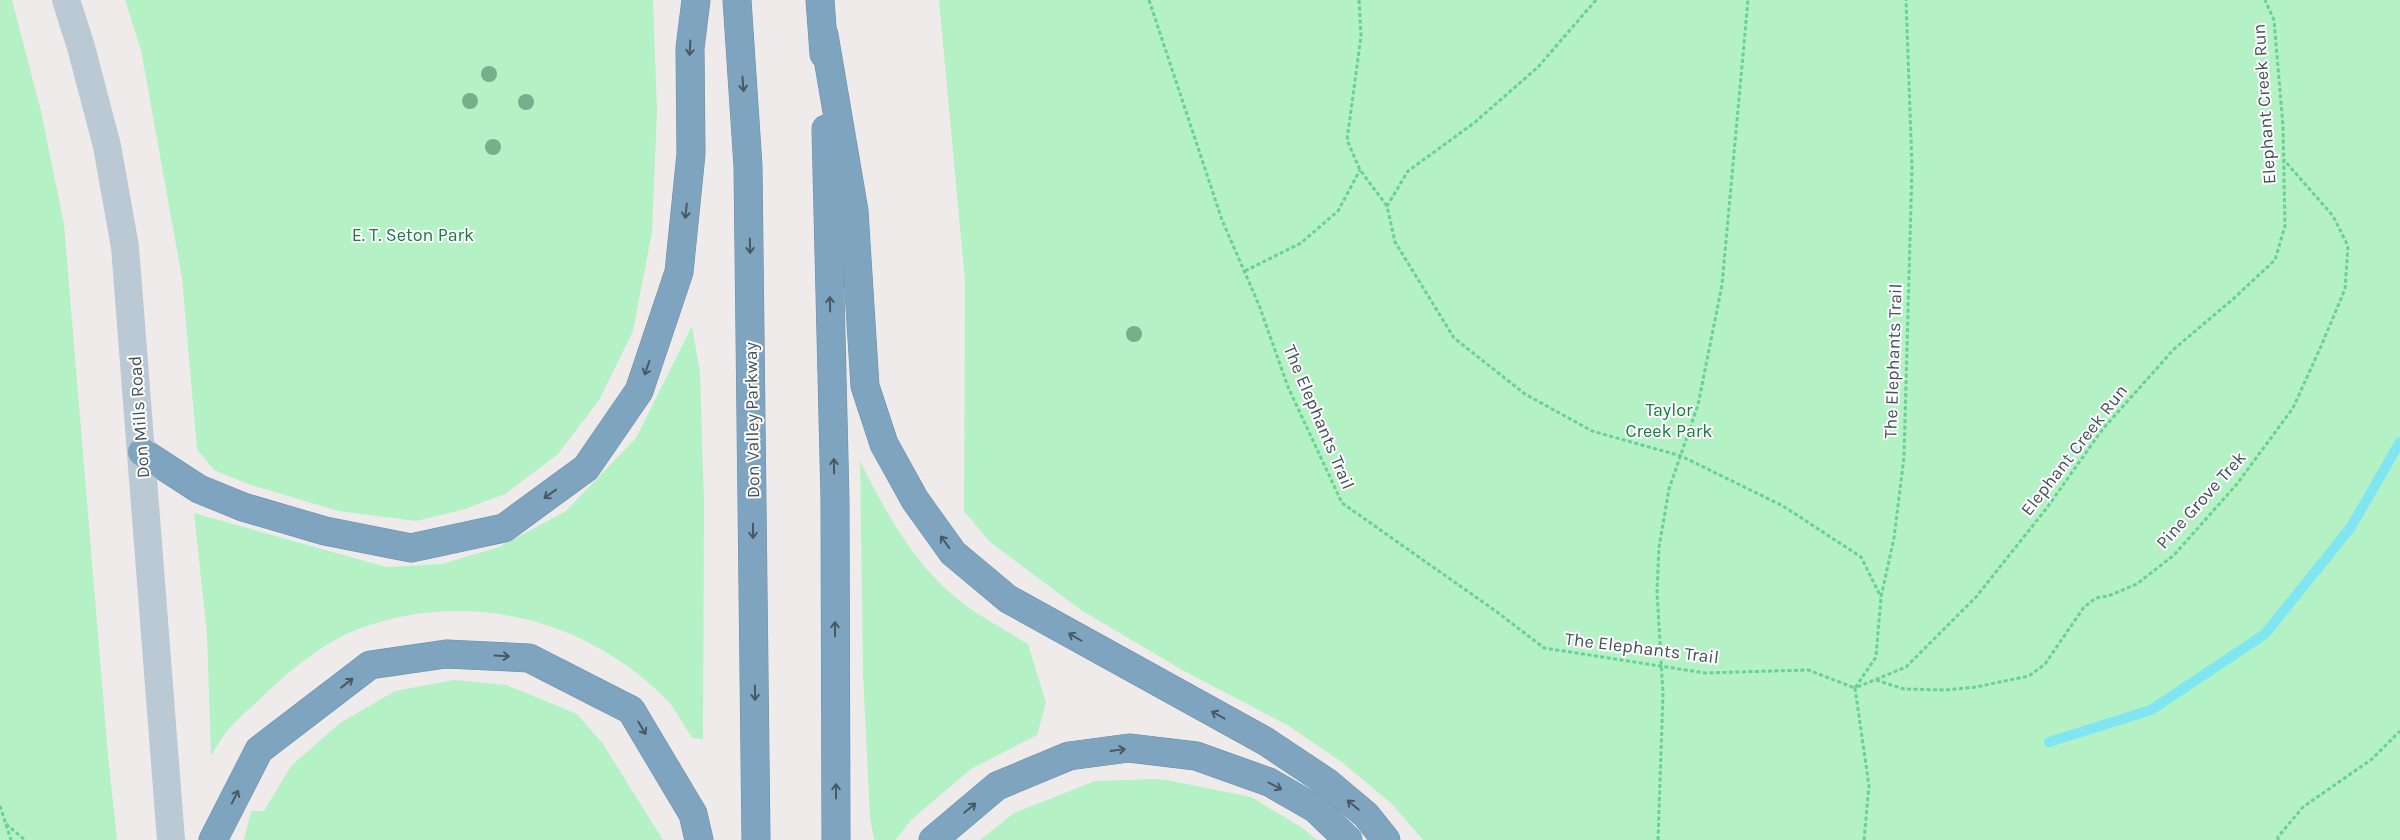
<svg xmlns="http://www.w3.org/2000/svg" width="2400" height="840" font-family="Karla,sans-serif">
	<rect width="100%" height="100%" fill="#efebeb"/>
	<!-- green -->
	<g fill="#b4f1c5">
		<polygon points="0,0 12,0 41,111 64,224 108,755 117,840 0,840"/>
		<polygon points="125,0 653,0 657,111 652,232 633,331 599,400 558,454 505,494 462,510 416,521 338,511 248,484 214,470 197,449 182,278 141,50"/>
		<polygon points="939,0 2400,0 2400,840 1423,840 1392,804 1343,763 1289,726 1184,671 1081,610 990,542 964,511 965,281"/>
		<path d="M692,326L700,373L704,503L703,739L692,738C684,726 677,711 667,700C587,619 469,589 361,628C325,641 293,668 265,694C253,706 238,718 227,731C221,739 216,748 211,756L207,634L194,513L386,567L442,564L499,547L566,511L636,438Z"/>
		<path d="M860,461C883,508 913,562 954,596C976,615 1004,629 1028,644L1046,703L1037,735L971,769L912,819L895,840H874L870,817L863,674Z"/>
		<polygon points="454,680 506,685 577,714 603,744 663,840 244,840 251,811 264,811 291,766 340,723 395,691"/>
		<polygon points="1156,779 1167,780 1251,797 1301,827 1317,840 980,840 1014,813 1095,781"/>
	</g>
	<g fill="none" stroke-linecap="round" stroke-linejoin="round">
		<!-- stream -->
		<polyline stroke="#7ee5f1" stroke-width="10" points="2049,742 2151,710 2265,634 2351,527 2400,442"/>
		<defs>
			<g id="highway">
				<polyline points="737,0 748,166 756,840"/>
				<polyline points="820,0 824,54"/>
				<polyline points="824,35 854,211 865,386 884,444 915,500 953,553 1008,599 1265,741 1328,783 1366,815 1386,840"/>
				<polyline points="826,129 835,499 836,840"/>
				<polyline points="142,452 199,489 243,507 325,531 411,548 504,528 586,468 639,391 679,272 691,154 690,48 696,0"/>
				<polyline points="213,840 259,750 370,665 446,654 529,658 631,710 693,814 699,840"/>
				<polyline points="933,840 997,786 1069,756 1129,748 1196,756 1269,782 1316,809 1348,840"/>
			</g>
		</defs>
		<!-- highway casing -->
		<use href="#highway" stroke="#6a8faa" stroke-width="29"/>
		<!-- path -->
		<g stroke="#6ad194" stroke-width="3" stroke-dasharray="4 2.5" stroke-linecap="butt">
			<polyline points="1149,0 1222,220 1259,305 1288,387 1342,503 1497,612 1544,648 1705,673 1808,670 1855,688 1876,657 1881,597 1894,538 1904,457 1912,167 1906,0"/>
			<polyline points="1359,0 1361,36 1347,140 1360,170 1387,206"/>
			<polyline points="1596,0 1538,67 1474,123 1408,171 1387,206 1395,242 1454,338 1525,394 1592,431 1681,456 1783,506 1861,557 1881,597"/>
			<polyline points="1245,271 1301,243 1338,211 1360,170"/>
			<polyline points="1876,680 1904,689 1945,690 1976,687 2029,676 2045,664 2084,607 2096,598 2108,596 2137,584 2174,555 2237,484 2293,408 2322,344 2345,289 2348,246 2333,216 2284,160"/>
			<polyline points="0,806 11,840"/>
			<polyline points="6,824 25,840"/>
			<polyline points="1658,840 1663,694 1657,592 1659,547 1669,489 1698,405 1722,285 1748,0"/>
			<polyline points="1864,840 1869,786 1855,688 1906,667 1976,597 2046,509 2102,430 2174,349 2232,300 2275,260 2285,226 2283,126 2274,20 2265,0"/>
			<polyline points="2278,840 2278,837 2303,807 2372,759 2400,731"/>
		</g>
		<!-- secondary -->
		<polyline stroke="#bac9d4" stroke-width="28" points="66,0 81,47 107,146 125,247 171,840"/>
		<!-- highway -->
		<use href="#highway" stroke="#7ea4bf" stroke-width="28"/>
	</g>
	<!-- trees -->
	<g fill="#74b08b">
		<circle cx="489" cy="74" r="8"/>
		<circle cx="470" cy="101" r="8"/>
		<circle cx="526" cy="102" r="8"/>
		<circle cx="493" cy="147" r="8"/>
		<circle cx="1134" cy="334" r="8"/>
	</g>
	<!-- one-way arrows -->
	<defs><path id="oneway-shaft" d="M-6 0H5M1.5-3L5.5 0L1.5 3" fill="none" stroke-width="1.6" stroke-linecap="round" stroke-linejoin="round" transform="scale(1.25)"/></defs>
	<g stroke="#495964">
		<use href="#oneway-shaft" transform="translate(690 48) rotate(93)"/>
		<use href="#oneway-shaft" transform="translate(743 84) rotate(86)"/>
		<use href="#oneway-shaft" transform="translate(686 211) rotate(96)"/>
		<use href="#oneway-shaft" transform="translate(750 246) rotate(89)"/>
		<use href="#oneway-shaft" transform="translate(830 304) rotate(-91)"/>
		<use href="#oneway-shaft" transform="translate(647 368) rotate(109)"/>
		<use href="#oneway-shaft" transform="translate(834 466) rotate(-91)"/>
		<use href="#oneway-shaft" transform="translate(550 494) rotate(144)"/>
		<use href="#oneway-shaft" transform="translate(753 531) rotate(90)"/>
		<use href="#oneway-shaft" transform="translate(945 542) rotate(-126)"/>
		<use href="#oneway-shaft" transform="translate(835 629) rotate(-90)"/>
		<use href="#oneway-shaft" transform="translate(1075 637) rotate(-150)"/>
		<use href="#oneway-shaft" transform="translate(502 656) rotate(3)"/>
		<use href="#oneway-shaft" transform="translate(347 683) rotate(-38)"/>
		<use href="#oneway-shaft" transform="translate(755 693) rotate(89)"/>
		<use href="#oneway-shaft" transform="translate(1218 715) rotate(-151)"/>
		<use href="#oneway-shaft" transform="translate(642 728) rotate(59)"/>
		<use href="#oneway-shaft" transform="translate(1118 750) rotate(-8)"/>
		<use href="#oneway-shaft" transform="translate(1275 786) rotate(28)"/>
		<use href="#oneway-shaft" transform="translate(836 791) rotate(-90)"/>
		<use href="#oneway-shaft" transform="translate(235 797) rotate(-63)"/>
		<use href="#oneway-shaft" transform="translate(1353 805) rotate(-140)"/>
		<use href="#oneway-shaft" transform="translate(970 808) rotate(-40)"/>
	</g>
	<g text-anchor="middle" stroke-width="4" stroke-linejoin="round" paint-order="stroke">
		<!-- street labels -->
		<g font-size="18" fill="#43515a" stroke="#fff">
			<text transform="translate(2264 104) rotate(-94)" y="6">Elephant Creek Run</text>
			<text transform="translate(1893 361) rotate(-88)" y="6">The Elephants Trail</text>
			<text transform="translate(139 417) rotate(-94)" y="6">Don Mills Road</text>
			<text transform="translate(1319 417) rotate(67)" y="6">The Elephants Trail</text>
			<text transform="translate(752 420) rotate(-91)" y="6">Don Valley Parkway</text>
			<text transform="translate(2074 450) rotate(-52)" y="6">Elephant Creek Run</text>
			<text transform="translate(2201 500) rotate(-48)" y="6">Pine Grove Trek</text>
			<text transform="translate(1642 648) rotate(7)" y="6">The Elephants Trail</text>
		</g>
		<!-- park labels -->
		<g font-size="18" fill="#107f3c" stroke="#fff">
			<text x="413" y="241">E. T. Seton Park</text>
			<text x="1669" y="416">Taylor<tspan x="1669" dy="21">Creek Park</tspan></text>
		</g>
	</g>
</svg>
